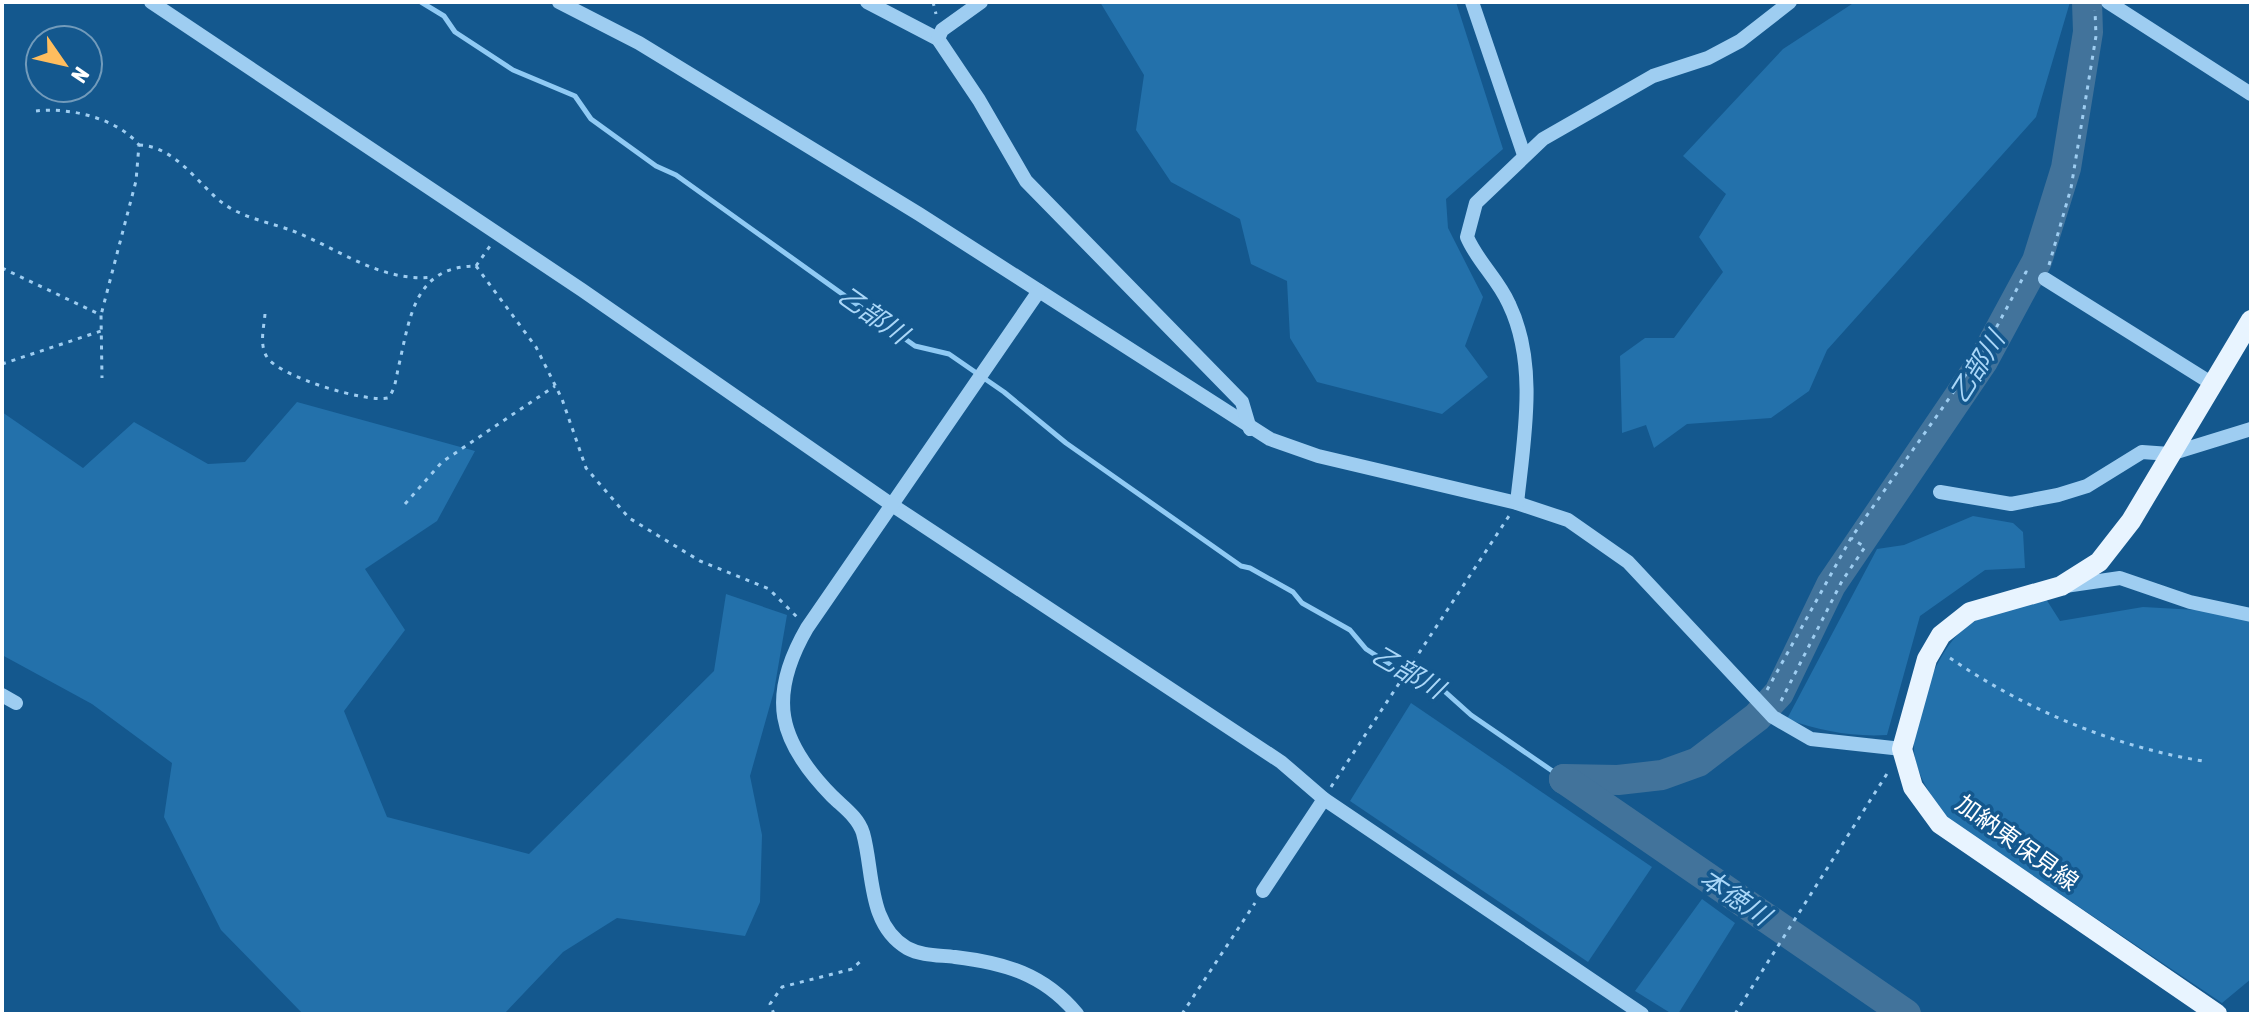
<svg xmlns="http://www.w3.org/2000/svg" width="2253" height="1016" font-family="'Asap Condensed','Noto Sans JP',sans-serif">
	<rect width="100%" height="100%" fill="#14588e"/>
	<!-- green -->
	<g fill="#2371ab">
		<polygon points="1100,2 1456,2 1503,149 1446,199 1448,228 1483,297 1465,346 1488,377 1442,414 1317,382 1290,338 1287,281 1251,264 1240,219 1171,182 1136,130 1144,75"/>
		<polygon points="1855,2 2070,2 2036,117 1827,350 1809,391 1771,418 1687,424 1654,448 1646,425 1622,433 1620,356 1645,338 1674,338 1723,272 1699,237 1726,194 1683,156 1783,49"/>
		<polygon points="297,402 475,451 437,521 365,569 405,630 344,711 387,817 529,854 714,671 726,594 787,615 774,691 750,776 762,835 760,902 745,936 617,918 563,952 504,1014 303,1014 221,930 164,817 172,763 92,704 2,655 2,412 83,468 134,422 208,464 245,462"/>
		<path d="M1973,516L2013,523L2023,532L2025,568L1985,570L1920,616L1887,735C1852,737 1820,731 1787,719L1877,549L1904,545Z"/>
		<path d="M2046,599L2060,621L2143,607L2251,613V979L2222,1003L1944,816C1931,795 1912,769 1914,743C1916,706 1939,644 1970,624C1991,610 2022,606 2046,599Z"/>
		<polygon points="1411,703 1652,867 1588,962 1350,801"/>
		<polygon points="1702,899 1735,923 1678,1014 1672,1014 1635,991"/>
	</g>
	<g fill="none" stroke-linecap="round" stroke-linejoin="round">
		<!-- stream -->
		<polyline stroke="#90caf4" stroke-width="5" points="421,2 444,16 455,32 513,70 575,96 591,119 656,166 676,175 915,346 949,354 1004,392 1066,443 1241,566 1250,568 1293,592 1302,603 1350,630 1366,649 1414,680 1442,689 1471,715 1564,779"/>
		<!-- river -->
		<g stroke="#42739b" stroke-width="30">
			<polyline points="1564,779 1618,780 1662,775 1698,762 1757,717 1779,693 1831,585 1983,361 2037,261 2066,168 2088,32 2087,2"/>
			<polyline points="1564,779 1906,1014"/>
		</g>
		<!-- path -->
		<g stroke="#9ecdf1" stroke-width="3" stroke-dasharray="4 6" stroke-linecap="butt">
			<polyline points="933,2 936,14"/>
			<path d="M36,111C69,107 117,118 139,145L136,181L101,315"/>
			<path d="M139,145C176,146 200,187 224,204C243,218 272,223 293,231C339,249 382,283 433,277"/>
			<polyline points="2049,265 2071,188 2096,36 2095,10"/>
			<polyline points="476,266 536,347 562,399 586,468 629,518 700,561 769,589 797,617"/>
			<polyline points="476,266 490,246"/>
			<polyline points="2,268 101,315 102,378"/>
			<path d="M265,314C264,327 259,345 267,357C279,377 367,403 388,398C395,390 396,379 398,369C410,319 413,266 476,266"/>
			<polyline points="2,364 101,331"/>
			<polyline points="405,504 442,462 555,386"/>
			<path d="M1950,658C2024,709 2115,747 2203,761"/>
			<polyline points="1767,690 1851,538 1988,343 2026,272 2033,274"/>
			<polyline points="1781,701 1842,581 1865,547 1851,538"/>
			<polyline points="1331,787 1509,516"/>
			<polyline points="774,1014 770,1004 782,987 852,969 863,959"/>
			<polyline points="1182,1014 1255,903"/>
			<polyline points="1735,1014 1890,769"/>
		</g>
		<!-- minor -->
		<g stroke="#9ecdf1" stroke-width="14">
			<polyline points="151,2 582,290 892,505 1281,762 1324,799 1642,1014"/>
			<polyline points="559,2 639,43 919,214 1270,439 1318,456 1517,503 1568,520 1628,562 1773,717 1811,739 1902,749"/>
			<polyline points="867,2 938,39 979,100 1026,181 1242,402 1250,429"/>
			<polyline points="1472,2 1524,155"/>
			<polyline points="2108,2 2251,94"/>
			<polyline points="938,39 942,30 981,2"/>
			<polyline points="2045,279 2211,383"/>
			<path d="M1039,291L807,628C767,697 778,741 832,796C843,807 858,817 863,833C874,872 867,924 907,948C922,956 939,955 955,957C1005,963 1044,974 1077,1014"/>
			<polyline points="1940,492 2011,504 2058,495 2087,486 2142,452 2170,454 2251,429"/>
			<path d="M1517,503C1524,438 1538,364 1509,304C1498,279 1477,261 1467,237L1476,203L1543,139L1653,76L1708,58L1740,41L1790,2"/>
			<polyline points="2065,586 2120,578 2190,602 2251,615"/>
			<polyline points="2,695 16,703"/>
			<polyline points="1263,891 1324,799"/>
		</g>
		<!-- major -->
		<polyline stroke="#e8f4ff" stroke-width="20" points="2217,1014 1940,824 1913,787 1902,749 1927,659 1941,635 1970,612 2061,586 2099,562 2131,521 2251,320"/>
	</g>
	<g text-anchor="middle" stroke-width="7" stroke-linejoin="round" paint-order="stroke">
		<!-- street labels -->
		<g font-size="24" fill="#fff" stroke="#14588e">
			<text transform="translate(2017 843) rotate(36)" y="8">加納東保見線</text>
		</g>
		<!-- water labels -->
		<g font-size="26" font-style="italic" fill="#aad7f8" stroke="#14588e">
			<text transform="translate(873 315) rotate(35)" y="9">乙部川</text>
			<text transform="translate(1977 367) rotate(-58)" y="9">乙部川</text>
			<text transform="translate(1408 672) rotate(30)" y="9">乙部川</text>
			<text transform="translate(1735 897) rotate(34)" y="9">本徳川</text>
		</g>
	</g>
	<!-- border -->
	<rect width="2253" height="1016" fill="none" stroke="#ffffff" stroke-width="8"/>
	<!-- north arrow -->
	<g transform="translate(64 64) rotate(124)"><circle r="38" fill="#14588e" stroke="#729bbb" stroke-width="2"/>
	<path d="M0-6L14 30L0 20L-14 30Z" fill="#ffbd5e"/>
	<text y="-12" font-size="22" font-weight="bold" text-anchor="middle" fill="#ffffff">N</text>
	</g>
</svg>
